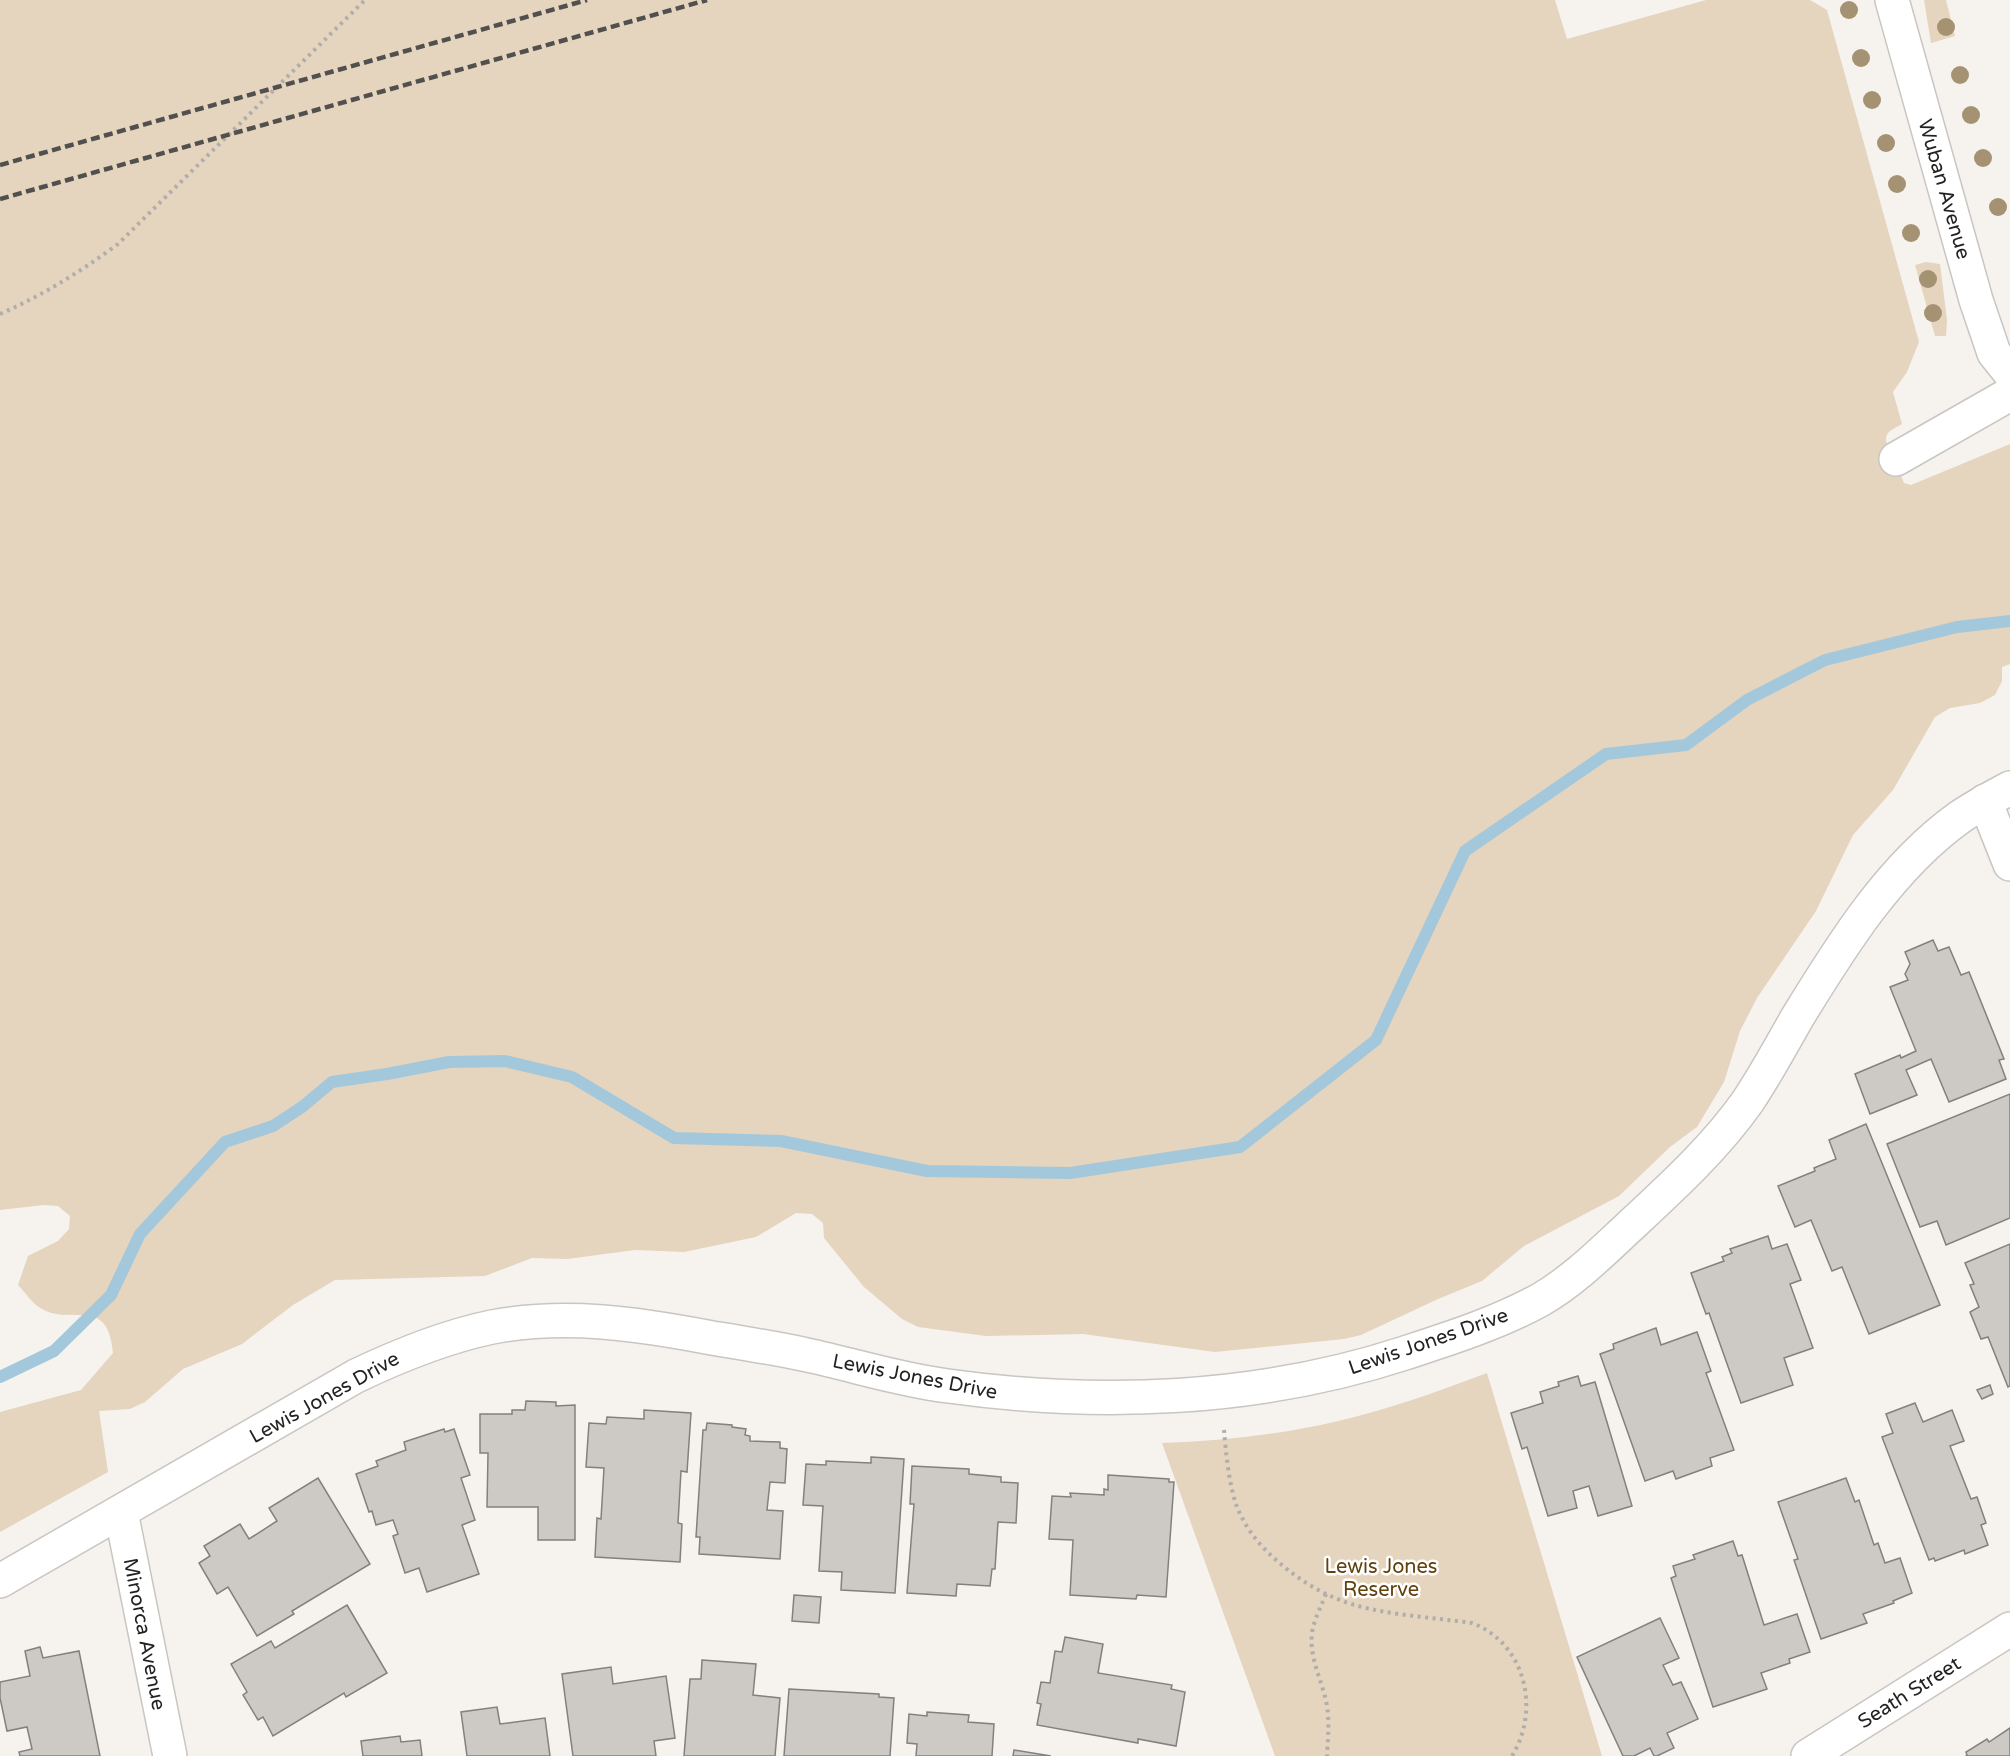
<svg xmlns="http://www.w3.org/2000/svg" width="2010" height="1756" font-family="'Varela Round',sans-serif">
	<rect width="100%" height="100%" fill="#f6f3ef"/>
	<!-- green -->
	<g fill="#e5d4be">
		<path d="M0,0H1555L1567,39L1706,0H1810L1827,10L1919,342L1907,372L1893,392L1902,424C1894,429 1885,431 1886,441L1904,483L1911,485L2010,444V664L2002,667V681L1995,695L1980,703L1950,708L1935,717L1893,790L1853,835L1816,911L1757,998L1740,1031L1724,1082L1697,1127L1670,1147L1619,1196L1524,1246L1482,1281L1438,1299L1361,1335L1344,1339L1215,1352L1083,1334L986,1336L918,1327L902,1319L864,1287L824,1238L823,1223L812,1214L796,1213L756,1237L684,1252L635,1250L567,1259L532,1258L485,1276L335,1280L293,1305L242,1344L183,1369L145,1402L130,1409L99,1411L108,1472L0,1532V1412L81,1390L113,1353C108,1295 73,1326 42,1309C33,1305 25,1292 18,1285L28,1256L58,1241L69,1229L70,1216L58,1206L44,1205L0,1210Z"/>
		<polygon points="1924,0 1946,0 1955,36 1931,43"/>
		<polygon points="1926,262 1940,264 1947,320 1946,336 1935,336 1915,265"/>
		<path d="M1487,1373L1602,1756H1275L1162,1443C1220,1441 1278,1435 1334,1422C1386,1410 1437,1392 1487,1373Z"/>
	</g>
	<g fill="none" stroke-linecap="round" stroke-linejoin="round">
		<!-- stream -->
		<polyline stroke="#a4c8db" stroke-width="12" points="0,1377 54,1351 111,1295 140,1234 225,1142 273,1126 302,1107 332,1082 387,1074 449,1062 505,1061 572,1077 674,1138 781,1141 927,1171 1070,1173 1240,1147 1376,1040 1465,851 1606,754 1686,745 1747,700 1825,660 1957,627 2010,621"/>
	</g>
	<!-- building -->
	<g fill="#cdcac6" stroke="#83807d" stroke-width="1.5">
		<polygon points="1933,940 1938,951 1949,947 1961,975 1969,972 2004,1059 1999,1060 2006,1079 1949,1102 1931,1059 1906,1070 1917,1095 1870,1114 1855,1074 1900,1055 1901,1058 1916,1051 1890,987 1908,980 1905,974 1910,964 1905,952"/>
		<polygon points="2010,1094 2010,1218 1946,1245 1937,1221 1920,1227 1887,1144"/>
		<polygon points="1866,1124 1940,1305 1869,1334 1842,1267 1832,1271 1811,1220 1795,1227 1778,1186 1815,1171 1814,1168 1836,1159 1829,1140"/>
		<polygon points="1768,1236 1772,1249 1787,1244 1801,1280 1790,1284 1813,1348 1784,1358 1793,1385 1741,1403 1709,1313 1706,1314 1691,1273 1724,1261 1722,1257 1732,1253 1730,1249"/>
		<polygon points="2010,1244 2010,1386 2008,1387 1988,1337 1981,1339 1970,1312 1979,1307 1970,1285 1974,1284 1965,1263"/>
		<polygon points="1656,1328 1661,1345 1697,1332 1711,1371 1706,1373 1734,1450 1710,1458 1712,1466 1676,1479 1673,1471 1645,1481 1600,1354 1614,1349 1613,1344"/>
		<polygon points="1578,1376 1581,1386 1595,1382 1632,1506 1598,1516 1589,1486 1573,1491 1577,1508 1548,1516 1527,1447 1522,1449 1511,1413 1543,1403 1540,1392 1559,1386 1558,1382"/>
		<polygon points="1990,1385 1993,1394 1982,1399 1977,1390"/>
		<polygon points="526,1401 556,1402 556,1406 575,1405 575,1540 538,1540 538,1507 487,1507 488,1453 480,1453 480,1414 512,1414 512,1410 525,1410"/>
		<polygon points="1915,1403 1923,1422 1952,1410 1964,1441 1950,1446 1971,1499 1977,1497 1986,1523 1981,1525 1988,1545 1965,1554 1964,1550 1935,1561 1934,1558 1929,1560 1882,1437 1893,1433 1886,1414"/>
		<polygon points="644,1410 691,1413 687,1472 681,1471 678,1523 682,1524 680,1562 595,1557 597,1518 601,1519 604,1468 586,1467 589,1423 606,1424 607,1417 644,1419"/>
		<polygon points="707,1423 732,1425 732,1427 746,1429 745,1435 750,1436 750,1441 780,1442 780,1448 787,1449 785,1483 770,1482 767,1510 783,1511 780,1559 699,1554 700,1537 696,1537 703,1430 706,1430"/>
		<polygon points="444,1429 445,1432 454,1429 470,1475 461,1478 475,1520 462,1525 479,1574 427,1592 419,1568 405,1573 393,1536 398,1534 393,1520 376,1525 372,1511 369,1512 356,1474 378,1466 376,1461 406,1450 404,1442"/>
		<polygon points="871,1457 904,1459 895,1593 841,1590 842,1572 819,1571 823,1506 803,1505 806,1464 826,1465 826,1461 871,1463"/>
		<polygon points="912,1466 969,1469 969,1474 1001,1477 1001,1482 1018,1483 1016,1523 998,1522 995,1569 992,1569 990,1586 957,1584 956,1596 907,1593 914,1504 910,1504"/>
		<polygon points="1108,1475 1169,1479 1169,1482 1174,1482 1166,1597 1137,1595 1136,1599 1070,1595 1073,1540 1049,1539 1052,1496 1071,1497 1070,1493 1104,1495 1104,1489 1108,1490"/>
		<polygon points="318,1478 370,1564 292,1611 294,1614 257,1636 228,1587 217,1594 199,1563 210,1556 204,1546 240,1524 249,1539 277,1521 269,1508"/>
		<polygon points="1846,1478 1855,1502 1859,1500 1874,1545 1878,1543 1885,1563 1900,1558 1912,1593 1893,1601 1894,1603 1863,1614 1867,1623 1821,1639 1794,1560 1798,1559 1778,1502"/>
		<polygon points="1733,1541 1738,1556 1742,1555 1764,1625 1797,1614 1810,1652 1789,1659 1790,1663 1761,1673 1767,1689 1713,1707 1671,1578 1676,1576 1673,1566 1695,1559 1693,1555"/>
		<polygon points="794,1595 821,1597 819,1623 792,1621"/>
		<polygon points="347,1605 387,1673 346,1697 344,1693 273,1736 263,1717 258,1720 243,1695 247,1692 231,1664 271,1641 275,1648"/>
		<polygon points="1660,1618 1679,1658 1663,1665 1673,1685 1681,1682 1698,1719 1667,1733 1674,1748 1657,1756 1654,1756 1650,1748 1634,1756 1623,1756 1577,1657"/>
		<polygon points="1065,1637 1103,1644 1098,1673 1172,1685 1171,1689 1185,1692 1176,1746 1138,1739 1138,1743 1037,1725 1041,1704 1037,1703 1041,1682 1050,1683 1055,1651 1062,1652"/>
		<polygon points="40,1647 43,1658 79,1651 100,1756 20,1756 19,1752 32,1749 27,1727 7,1731 0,1698 0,1682 30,1676 25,1651"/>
		<polygon points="702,1660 756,1664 753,1695 780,1698 775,1756 684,1756 690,1679 701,1679"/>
		<polygon points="611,1667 613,1684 666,1676 675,1738 654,1741 656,1756 573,1756 562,1674"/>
		<polygon points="789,1689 879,1694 879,1697 894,1698 890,1756 784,1756"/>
		<polygon points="497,1707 500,1724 545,1718 550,1756 467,1756 461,1712"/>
		<polygon points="927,1712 969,1715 968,1722 994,1724 992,1756 916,1756 917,1744 907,1743 909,1714 927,1716"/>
		<polygon points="2010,1728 2010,1756 1966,1756 1967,1755 1966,1752 1987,1739 1989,1742"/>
		<polygon points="400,1736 401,1742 420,1740 422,1756 363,1756 361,1741"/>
		<polygon points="1014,1750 1051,1756 1013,1756"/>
	</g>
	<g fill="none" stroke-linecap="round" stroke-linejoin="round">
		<defs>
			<g id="minor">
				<polyline points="1892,0 1976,300 1994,353 2010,373"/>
				<polyline points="1896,459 2010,394"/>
				<polyline points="1985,801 2010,864"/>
				<polyline points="121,1512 170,1756"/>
				<path d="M0,1581L356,1376C400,1355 444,1337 492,1327C566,1313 639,1324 712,1338C743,1343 775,1348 807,1355C854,1365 900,1380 948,1386C1100,1407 1258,1401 1405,1353C1451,1338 1498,1323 1540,1300C1573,1281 1601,1253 1629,1227C1671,1188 1715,1148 1748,1101C1766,1074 1781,1046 1797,1018C1841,946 1890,867 1960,817C1976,806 1993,797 2010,788"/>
				<polyline points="1808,1756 2010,1629"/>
			</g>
		</defs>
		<!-- minor casing -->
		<use href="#minor" stroke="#c9c6c2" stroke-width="36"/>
		<!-- path -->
		<g stroke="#b0aeaa" stroke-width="4" stroke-dasharray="3 4.5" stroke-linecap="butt">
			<path d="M0,314C43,295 80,272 118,244L365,0"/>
			<path d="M1224,1430C1226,1454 1229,1485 1237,1507C1245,1527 1259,1545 1275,1559C1294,1576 1316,1591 1340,1600C1378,1615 1431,1617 1472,1623C1525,1643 1541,1709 1512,1756"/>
			<path d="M1326,1594C1321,1607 1314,1619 1312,1633C1309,1657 1321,1678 1326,1701C1330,1719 1328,1737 1327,1756"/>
		</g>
		<!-- minor -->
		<use href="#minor" stroke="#fff" stroke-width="33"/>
		<!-- rail -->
		<g stroke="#52504e" stroke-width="4.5" stroke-dasharray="9 4.5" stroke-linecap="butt">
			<polyline points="0,165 587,0"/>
			<polyline points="0,199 707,0"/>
		</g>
	</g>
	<!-- trees -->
	<g fill="#a49273">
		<circle cx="1849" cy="10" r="9"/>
		<circle cx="1946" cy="27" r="9"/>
		<circle cx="1861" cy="58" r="9"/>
		<circle cx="1960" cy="75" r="9"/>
		<circle cx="1872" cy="100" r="9"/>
		<circle cx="1971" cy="115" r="9"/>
		<circle cx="1886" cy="143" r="9"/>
		<circle cx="1983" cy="158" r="9"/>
		<circle cx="1897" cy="184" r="9"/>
		<circle cx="1998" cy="207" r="9"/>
		<circle cx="1911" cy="233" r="9"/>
		<circle cx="1928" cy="279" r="9"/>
		<circle cx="1933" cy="313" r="9"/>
	</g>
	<g text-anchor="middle" stroke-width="5" stroke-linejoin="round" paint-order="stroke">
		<!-- street labels -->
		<g font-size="20" fill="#232220" stroke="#fff">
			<text transform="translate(1945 189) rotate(74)" y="7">Wuban Avenue</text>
			<text transform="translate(1428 1341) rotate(-19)" y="7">Lewis Jones Drive</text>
			<text transform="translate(915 1376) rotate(11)" y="7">Lewis Jones Drive</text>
			<text transform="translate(324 1397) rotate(-29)" y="7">Lewis Jones Drive</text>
			<text transform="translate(145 1634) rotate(79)" y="7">Minorca Avenue</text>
			<text transform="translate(1909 1692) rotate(-32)" y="7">Seath Street</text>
		</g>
		<!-- park labels -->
		<g font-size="20" fill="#61420e" stroke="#fff">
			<text x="1381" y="1573">Lewis Jones<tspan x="1381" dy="23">Reserve</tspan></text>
		</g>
	</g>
</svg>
